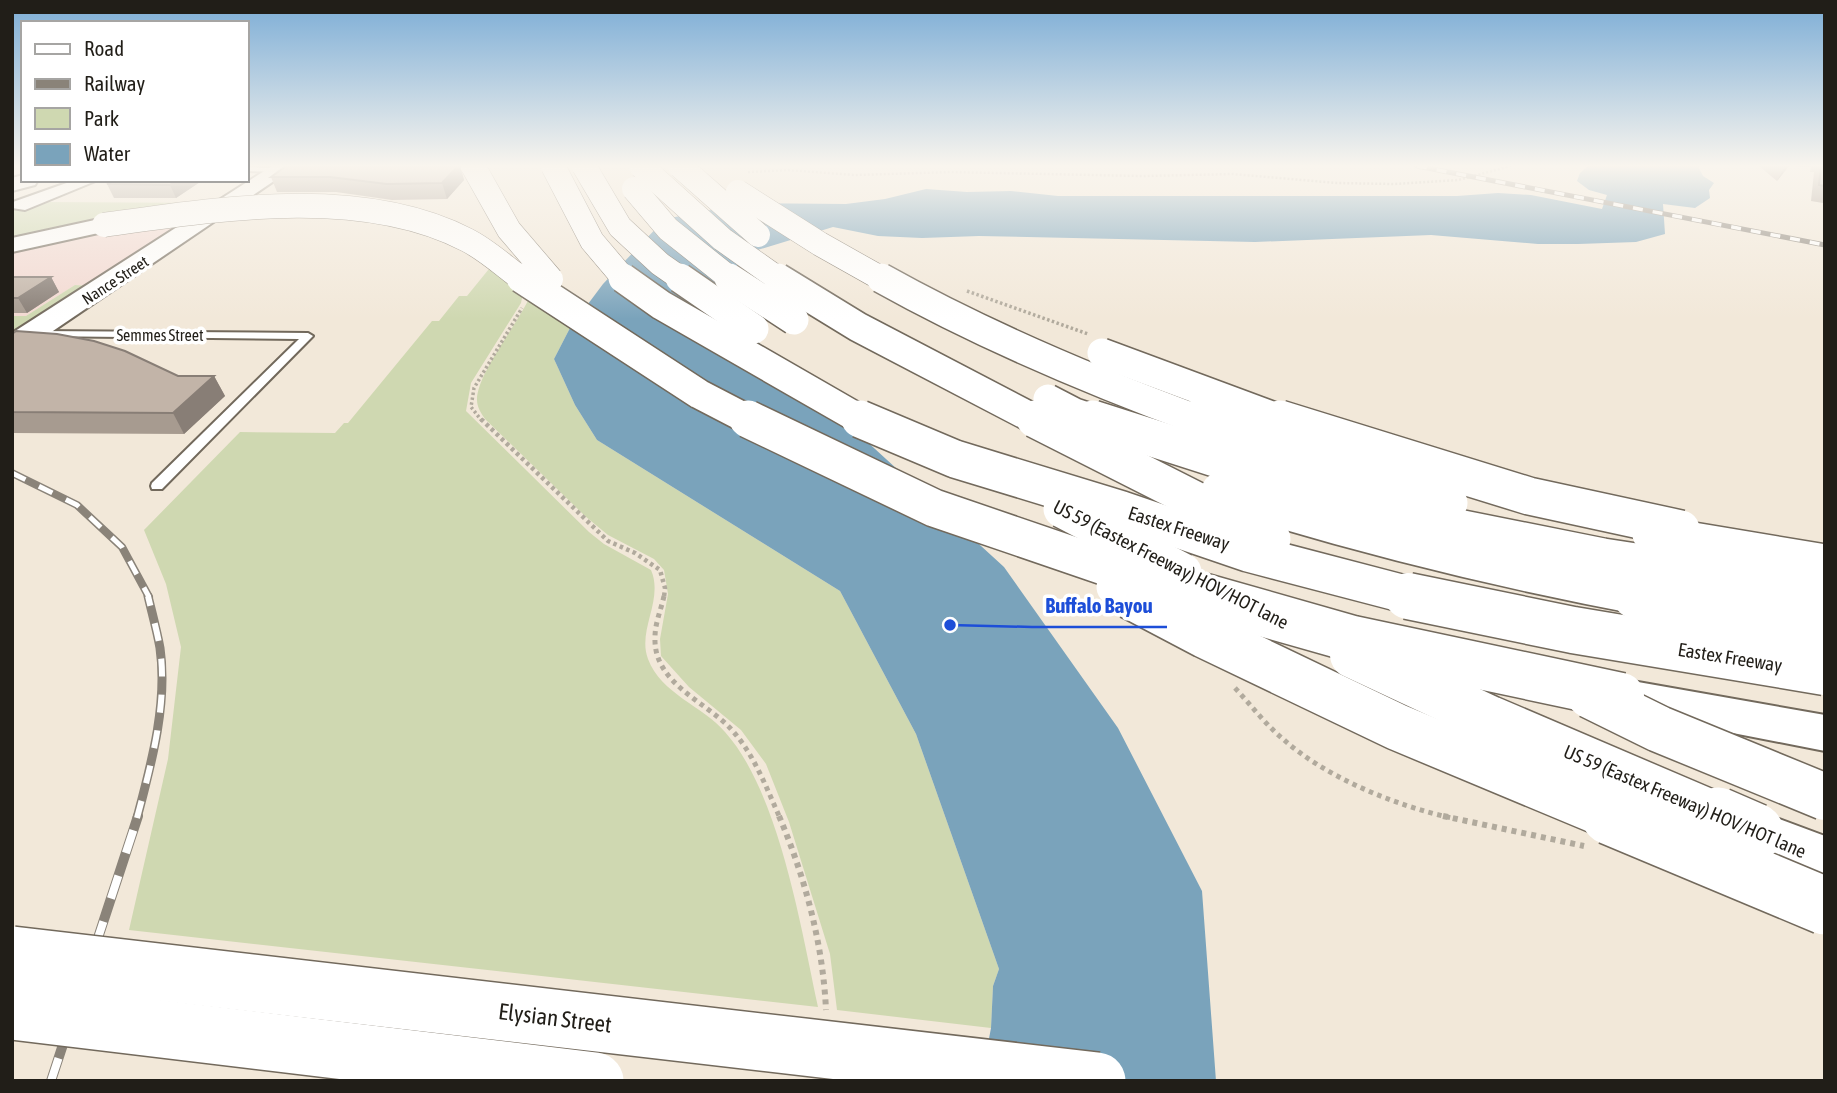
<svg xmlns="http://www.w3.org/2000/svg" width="1837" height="1093" font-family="'Asap Condensed',sans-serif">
	<rect width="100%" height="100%" fill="#f2e8d9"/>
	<!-- industrial -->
	<polygon fill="#f3d9d2" points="189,224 89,286 75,285 26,316 12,316 12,252 119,230"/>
	<!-- green -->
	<g fill="#cfd8b1">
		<polygon points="70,180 81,180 39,202 221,203 119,230 12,252 12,202"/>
		<path d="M493,264L524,289L521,303L471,383L466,411L589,532L604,544L651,570C664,600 637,630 648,659C661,694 703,706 725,732C779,792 801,928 818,1007L129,930L168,759L181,647L166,584L144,530L240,432L335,433L344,423H348L432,321H439L459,296H467Z"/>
		<polygon points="75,285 89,286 18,329 12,329 12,316 26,316"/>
		<path d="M531,294L570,328L554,359L575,405L597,440L840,591L916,734L999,969L993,986L991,1028L837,1010L830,954L789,822L766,764L741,730L689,687L661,656L660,639L668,594L664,570L654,559L608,535L585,516L485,419C481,413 477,407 477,400C477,373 519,323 531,294Z"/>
	</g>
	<!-- water -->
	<polygon fill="#7aa3bb" points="1588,166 1698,166 1703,176 1714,183 1709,190 1710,198 1695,208 1663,204 1665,234 1636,242 1578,244 1538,244 1431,235 1255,242 979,236 922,238 878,236 833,227 751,252 721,308 1004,567 1118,728 1202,891 1216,1081 981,1081 991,1028 993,986 999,969 916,734 840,591 597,440 575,405 554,359 570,328 603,284 665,219 747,203 846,204 885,199 926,189 967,192 1011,191 1058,196 1457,196 1498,193 1531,195 1602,209 1607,195 1589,190 1577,181 1580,173"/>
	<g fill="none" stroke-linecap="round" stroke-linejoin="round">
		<defs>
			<g id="lane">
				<polygon points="247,167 280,168 284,170 280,172 247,171"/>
				<polygon points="38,331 308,333 313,336 162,489 152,489 151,486 152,483 299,339 34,336 34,332"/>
			</g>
			<polygon id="street" points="75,180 98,180 25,210 12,208 13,202"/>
			<polygon id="secondary" points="272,166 296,166 22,352 12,355 12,333"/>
			<g id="highway">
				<polygon points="23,175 23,180 38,180 35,185 12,191 12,178"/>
				<polygon points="104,218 112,220 116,225 112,230 12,252 12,238"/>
				<polygon points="1621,679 1825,715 1825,751 1605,708 1598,696 1605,684"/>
				<polygon points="1755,810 1825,836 1825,883 1737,847 1729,832 1737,817"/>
			</g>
		</defs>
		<!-- lane casing -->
		<use href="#lane" stroke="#72695c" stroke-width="4"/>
		<!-- street casing -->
		<use href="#street" stroke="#72695c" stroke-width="4"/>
		<!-- secondary casing -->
		<use href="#secondary" stroke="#72695c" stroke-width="4"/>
		<!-- highway casing -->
		<use href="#highway" stroke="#72695c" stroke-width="4"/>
		<!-- path-far4 -->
		<polyline stroke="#b1aa9d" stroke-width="2.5" stroke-dasharray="2 2" stroke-linecap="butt" points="748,172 788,170 855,175 951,172 1142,176 1233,174 1337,183 1394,184 1458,180 1511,166"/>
		<!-- path-far3 -->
		<g stroke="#b1aa9d" stroke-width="3.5" stroke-dasharray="2.5 2.5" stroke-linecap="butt">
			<polyline points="967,291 1088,334"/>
			<polyline points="482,421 471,407 474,388 522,308"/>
		</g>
		<!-- path-far2 -->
		<polyline stroke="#b1aa9d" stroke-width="4.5" stroke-dasharray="3.5 3.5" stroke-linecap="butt" points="481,419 608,541 635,553 660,570 665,588 664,597"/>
		<!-- path-far1 -->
		<g stroke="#b1aa9d" stroke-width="5" stroke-dasharray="4.5 4.5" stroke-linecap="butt">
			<path d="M664,596C661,610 655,623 655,637C653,683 705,701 731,729C754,754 766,787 780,818"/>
			<path d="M1235,688C1251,705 1265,724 1283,739C1325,777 1396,806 1452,818"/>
		</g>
		<!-- path -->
		<g stroke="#b1aa9d" stroke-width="6" stroke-dasharray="5 5" stroke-linecap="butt">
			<path d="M779,816C805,877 823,944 826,1010"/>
			<polyline points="1443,816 1584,846"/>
		</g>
		<!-- lane -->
		<use href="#lane" fill="#fff" fill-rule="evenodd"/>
		<!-- street -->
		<use href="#street" fill="#fff" fill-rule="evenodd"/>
		<!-- secondary -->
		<use href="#secondary" fill="#fff" fill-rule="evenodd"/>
		<!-- highway -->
		<use href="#highway" fill="#fff" fill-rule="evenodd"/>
		<defs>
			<polyline id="rail-far3" points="1417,166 1825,245"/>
			<polyline id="rail-far2" points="12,473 77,505 122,547 149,597"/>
			<path id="rail-far1" d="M137,818C151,765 168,704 160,648C157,631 152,613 148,596"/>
			<polyline id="rail" points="51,1081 138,816"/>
		</defs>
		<!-- rail-far3 casing -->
		<use href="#rail-far3" stroke="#8a8379" stroke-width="5"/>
		<!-- rail-far2 casing -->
		<use href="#rail-far2" stroke="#8a8379" stroke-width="8"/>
		<!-- rail-far1 casing -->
		<use href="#rail-far1" stroke="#8a8379" stroke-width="9"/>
		<!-- rail casing -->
		<use href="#rail" stroke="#8a8379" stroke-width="10"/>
		<!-- rail-far3 -->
		<use href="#rail-far3" stroke="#fff" stroke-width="3.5" stroke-dasharray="10" stroke-linecap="butt"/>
		<!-- rail-far2 -->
		<use href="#rail-far2" stroke="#fff" stroke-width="5" stroke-dasharray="15" stroke-linecap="butt"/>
		<!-- rail-far1 -->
		<use href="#rail-far1" stroke="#fff" stroke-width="6" stroke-dasharray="18" stroke-linecap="butt"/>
		<!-- rail -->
		<use href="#rail" stroke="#fff" stroke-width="8" stroke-dasharray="24" stroke-linecap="butt"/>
		<defs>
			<g id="primary-bridge">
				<polyline points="12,955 1097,1081"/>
				<polyline points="12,1011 595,1081"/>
			</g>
			<g id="highway-bridge-far4">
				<polyline points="473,166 509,230 551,279"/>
				<polyline points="553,166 592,241 625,280"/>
				<polyline points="584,166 620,227 660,264 683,280"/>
				<polyline points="641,166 722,239 780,280"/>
				<polyline points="680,166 758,235"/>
				<polyline points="634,189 668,229 732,280"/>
				<polyline points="738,192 820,244 884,280"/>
				<path d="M104,225C217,209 361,185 467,240C487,250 505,267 523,280"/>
			</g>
			<g id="highway-bridge-far3">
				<polyline points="521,278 699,394 751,421"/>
				<polyline points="623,278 661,305 863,421"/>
				<polyline points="680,278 754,329"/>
				<polyline points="729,278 794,320"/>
				<polyline points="778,278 858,327 1038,421"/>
				<path d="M881,278C983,335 1092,381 1201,421"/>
				<polyline points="1102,353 1285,421"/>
				<polyline points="1048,399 1075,413 1099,421"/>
			</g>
			<g id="highway-bridge-far2">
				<polyline points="748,419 934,508 1127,574 1208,597"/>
				<polyline points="860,419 955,459 1122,510 1248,553 1416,597"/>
				<polyline points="1035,419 1272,539"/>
				<polyline points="1093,419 1393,515 1603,557 1825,591"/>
				<polyline points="1196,419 1449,503"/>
				<polyline points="1280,419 1529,496 1681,529"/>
				<path d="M1220,491C1360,535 1501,570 1646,597"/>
				<polyline points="1062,509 1183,572"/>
				<polyline points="1651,534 1825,563"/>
				<polyline points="1115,587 1134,597"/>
			</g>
			<g id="highway-bridge-far1">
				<polyline points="1131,596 1205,635 1397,727 1615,818"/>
				<polyline points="1202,596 1353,639 1621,696"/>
				<polyline points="1408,596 1573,630 1825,672"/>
				<polyline points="1636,596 1825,627"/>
				<polyline points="1353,655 1490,719 1722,818"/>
				<polyline points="1590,695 1659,729 1825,797"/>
			</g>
			<g id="highway-bridge">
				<polyline points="1610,816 1825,906"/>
				<polyline points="1718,816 1755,832"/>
			</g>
		</defs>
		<!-- primary-bridge casing -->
		<use href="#primary-bridge" stroke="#72695c" stroke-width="60" stroke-linecap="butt"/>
		<!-- highway-bridge-far4 casing -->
		<use href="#highway-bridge-far4" stroke="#72695c" stroke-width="25" stroke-linecap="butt"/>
		<!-- highway-bridge-far3 casing -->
		<use href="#highway-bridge-far3" stroke="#72695c" stroke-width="32" stroke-linecap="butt"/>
		<!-- highway-bridge-far2 casing -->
		<use href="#highway-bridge-far2" stroke="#72695c" stroke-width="40" stroke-linecap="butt"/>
		<!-- highway-bridge-far1 casing -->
		<use href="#highway-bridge-far1" stroke="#72695c" stroke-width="49" stroke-linecap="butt"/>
		<!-- highway-bridge casing -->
		<use href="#highway-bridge" stroke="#72695c" stroke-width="60" stroke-linecap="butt"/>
		<!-- primary-bridge -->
		<use href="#primary-bridge" stroke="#fff" stroke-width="57"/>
		<!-- highway-bridge-far4 -->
		<use href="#highway-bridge-far4" stroke="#fff" stroke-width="24"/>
		<!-- highway-bridge-far3 -->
		<use href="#highway-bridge-far3" stroke="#fff" stroke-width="29"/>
		<!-- highway-bridge-far2 -->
		<use href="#highway-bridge-far2" stroke="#fff" stroke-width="37"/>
		<!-- highway-bridge-far1 -->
		<use href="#highway-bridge-far1" stroke="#fff" stroke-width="46"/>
		<!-- highway-bridge -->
		<use href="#highway-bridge" stroke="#fff" stroke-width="57"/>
	</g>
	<!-- wall -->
	<g fill="#a79b90">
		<polygon points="286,166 460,166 464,180 447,199 392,200 336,192 277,192 271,177"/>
		<polygon points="1759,166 1789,166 1777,181"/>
		<polygon points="1792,166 1825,166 1825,214 1823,203 1811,201 1814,172 1810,172 1811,167"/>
		<polygon points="203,180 176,198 114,198 107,184"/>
		<polygon points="12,277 51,277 59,292 27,313 12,313"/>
		<polygon points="12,334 178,376 214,376 225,396 184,434 12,433"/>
	</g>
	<!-- shaded-wall -->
	<g fill="#887e76">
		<polygon points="458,166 460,166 464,180 447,199 442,183"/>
		<polygon points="1785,166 1789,166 1777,181"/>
		<polygon points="177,180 203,180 176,198 170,185"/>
		<polygon points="51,277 59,292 27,313 18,298"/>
		<polygon points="214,376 225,396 184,434 173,413"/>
	</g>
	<!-- building -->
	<g fill="#c2b4a8" stroke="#887e76" stroke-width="2">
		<polygon points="286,166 458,166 442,183 387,184 330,177 271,177"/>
		<polygon points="1821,166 1825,166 1825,186 1819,185"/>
		<polygon points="115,180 177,180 170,185 107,184"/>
		<polygon points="12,277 51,277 18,298 12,298"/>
		<polygon points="16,331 57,334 94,341 125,351 178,376 214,376 173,413 12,412 12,334"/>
	</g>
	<!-- sky -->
	<linearGradient id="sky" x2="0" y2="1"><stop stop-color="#7cadd6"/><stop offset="0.52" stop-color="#f9f5ee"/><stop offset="1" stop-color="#f9f5ee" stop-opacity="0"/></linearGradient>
	<rect width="1837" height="319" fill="url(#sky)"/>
	<g text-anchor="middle" stroke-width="7" stroke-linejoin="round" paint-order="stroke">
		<!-- far-street labels -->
		<g font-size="16" fill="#211e18" stroke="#fff">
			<text transform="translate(115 280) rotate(-33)" y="6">Nance Street</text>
			<text x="160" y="341">Semmes Street</text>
		</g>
		<!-- street labels -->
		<g font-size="19" fill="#211e18" stroke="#fff">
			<text transform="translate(1179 528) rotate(18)" y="7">Eastex Freeway</text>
			<text transform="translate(1171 564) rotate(27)" y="7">US 59 (Eastex Freeway) HOV/HOT lane</text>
			<text transform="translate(1730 657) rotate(9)" y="7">Eastex Freeway</text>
			<text transform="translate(1685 801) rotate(23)" y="7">US 59 (Eastex Freeway) HOV/HOT lane</text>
		</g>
		<!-- near-street labels -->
		<g font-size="23" fill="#211e18" stroke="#fff">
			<text transform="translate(555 1018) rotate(7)" y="8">Elysian Street</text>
		</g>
	</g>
	<!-- callouts -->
	<path fill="none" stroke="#1d4ed8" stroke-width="2.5" d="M950 625L1032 627H1167"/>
	<circle fill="#1d4ed8" stroke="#fff" stroke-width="2.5" cx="950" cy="625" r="7"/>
	<g font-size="21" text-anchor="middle" font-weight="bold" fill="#1d4ed8" stroke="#fff" stroke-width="7" stroke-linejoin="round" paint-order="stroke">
		<text x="1099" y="613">Buffalo Bayou</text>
	</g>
	<!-- border -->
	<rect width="1837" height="1093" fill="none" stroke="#211e18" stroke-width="28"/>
	<!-- legend -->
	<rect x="21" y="21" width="228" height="161" fill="#ffffff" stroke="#a6a5a3" stroke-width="2"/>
	<rect x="35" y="44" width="35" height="10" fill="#ffffff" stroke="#a6a5a3" stroke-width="2"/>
	<text x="84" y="56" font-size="21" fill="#211e18">Road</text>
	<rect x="35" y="79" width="35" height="10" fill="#8a8379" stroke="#a6a5a3" stroke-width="2"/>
	<text x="84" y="91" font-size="21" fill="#211e18">Railway</text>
	<rect x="35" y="108" width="35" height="21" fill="#cfd8b1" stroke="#a6a5a3" stroke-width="2"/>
	<text x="84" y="126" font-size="21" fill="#211e18">Park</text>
	<rect x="35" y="144" width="35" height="21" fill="#7aa3bb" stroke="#a6a5a3" stroke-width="2"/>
	<text x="84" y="161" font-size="21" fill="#211e18">Water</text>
</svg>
